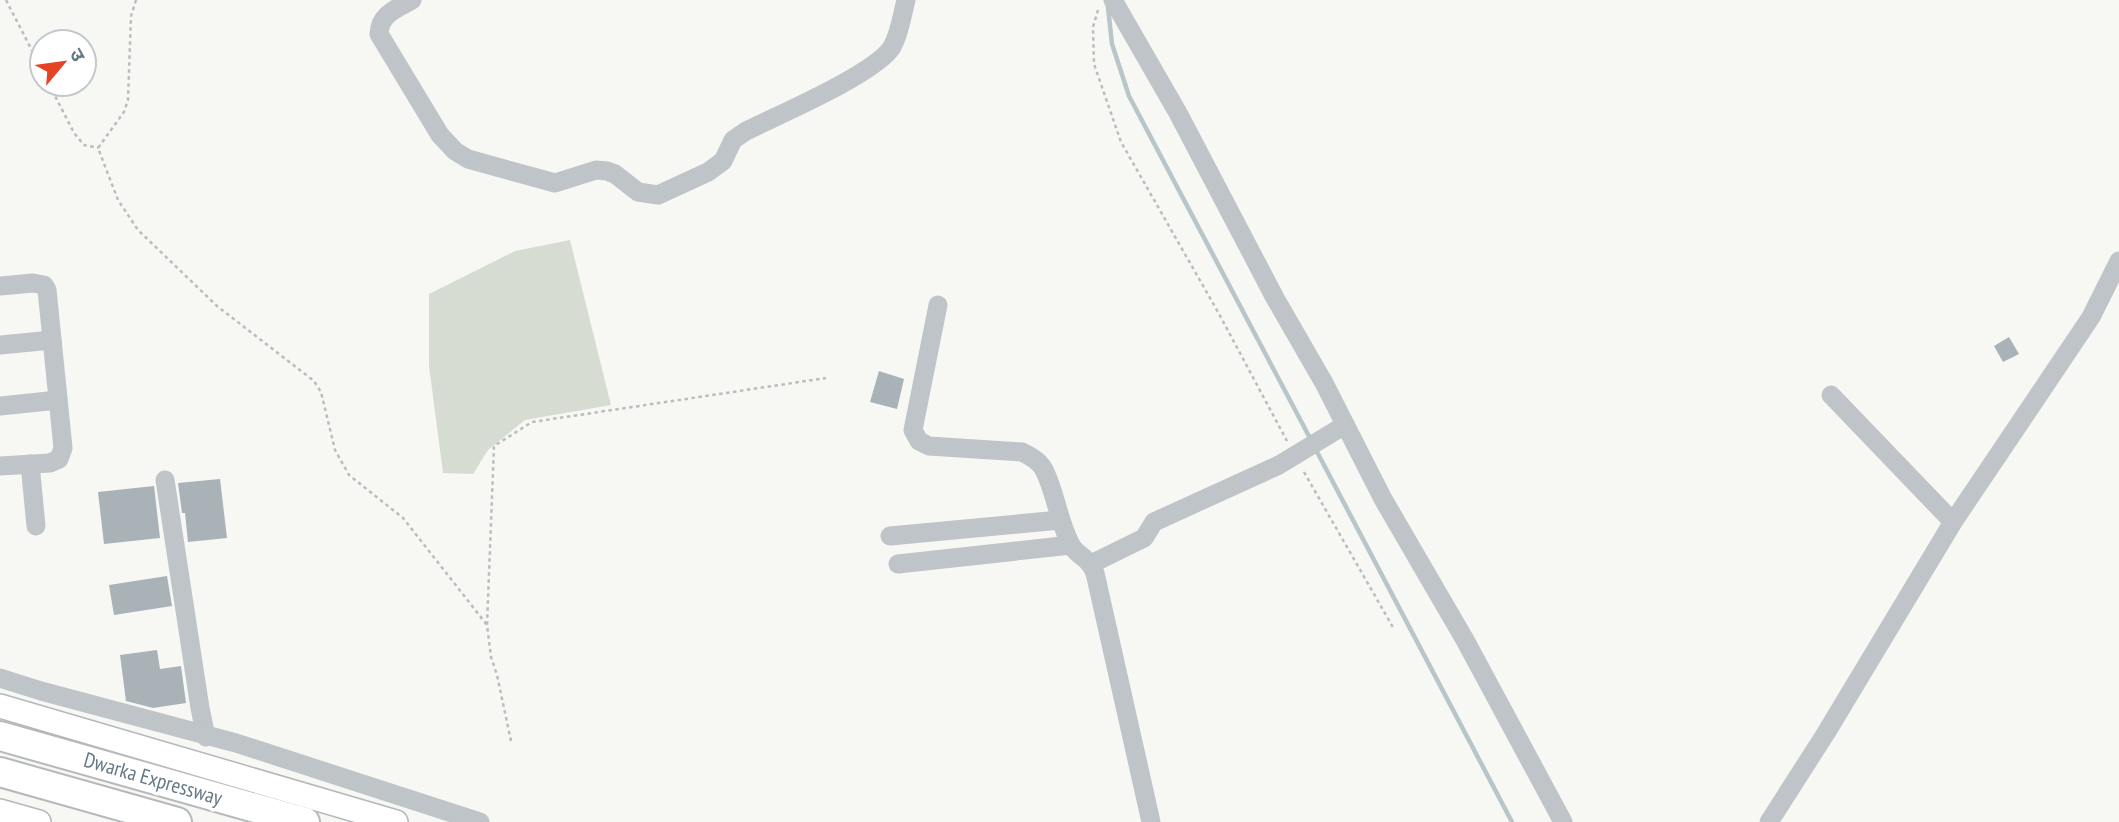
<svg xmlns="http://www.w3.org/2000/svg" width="2119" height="822" font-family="'PT Sans Narrow','Noto Sans Devanagari',sans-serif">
	<rect width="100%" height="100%" fill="#f7f7f3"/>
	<!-- green -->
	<polygon fill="#d7dcd2" points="570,240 611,405 525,420 488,450 473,474 443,473 429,366 429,294 515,251"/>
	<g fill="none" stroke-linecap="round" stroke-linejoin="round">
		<!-- stream -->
		<g stroke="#b8c6c9" stroke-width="4.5">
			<polyline points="1108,7 1112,44 1129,96 1311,440"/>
			<polyline points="1315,448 1512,822"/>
		</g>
	</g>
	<!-- building -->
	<g fill="#a8b2b7">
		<polygon points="2009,337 2019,354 2003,362 1994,346"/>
		<polygon points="879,371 904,379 897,409 870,402"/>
		<polygon points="220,479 227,538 188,542 185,513 182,513 178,483"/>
		<polygon points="154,486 160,538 104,544 98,492"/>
		<polygon points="167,576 172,606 114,615 109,585"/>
		<polygon points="157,650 160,669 181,666 186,703 153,708 126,701 120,655"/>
	</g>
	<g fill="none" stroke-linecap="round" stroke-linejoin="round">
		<defs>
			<g id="major">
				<polyline points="0,706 396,822"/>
				<polyline points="0,811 39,822"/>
			</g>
			<g id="highway">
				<polyline points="0,736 305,822"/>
				<polyline points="0,772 177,822"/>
			</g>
		</defs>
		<!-- major casing -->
		<use href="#major" stroke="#b3b8bc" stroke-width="26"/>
		<!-- highway casing -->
		<use href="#highway" stroke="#b5b9bc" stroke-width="32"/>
		<!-- path -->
		<g stroke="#b9bdbf" stroke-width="2.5" stroke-dasharray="3.5 3.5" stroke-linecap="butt">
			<polyline points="6,0 42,70"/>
			<polyline points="136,0 131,16 128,100 124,112 98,148 118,200 138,230 217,306 314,381 321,392 335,450 349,475 403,518 487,625"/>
			<polyline points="1098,10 1093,27 1094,64 1121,142 1218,312 1287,441"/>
			<polyline points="49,84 74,133 84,145 98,148"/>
			<polyline points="1304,472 1394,629"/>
			<polyline points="511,741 497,675 491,657 487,625 494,446 532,422 826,378"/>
		</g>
		<!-- minor -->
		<g stroke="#bfc4c8" stroke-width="19">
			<path d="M412,0C396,9 380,14 379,34L440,135L455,151L468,159L555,183L596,170L607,171L615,174L638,192L658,195L708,172L723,161L733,140L746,131C778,115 875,74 892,47C900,33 902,15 906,0"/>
			<polyline points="1113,0 1178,113 1275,298 1324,383 1383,499 1465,640 1563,822"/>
			<polyline points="0,286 33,283 44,285 47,290 63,448 59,459 50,463 0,466"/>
			<path d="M938,305L913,430L919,441L929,446L1022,452C1030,456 1038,460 1043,468C1055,489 1058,521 1071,545C1078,557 1089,557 1095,573L1151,822"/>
			<polyline points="0,345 52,340"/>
			<polyline points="1831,395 1953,522"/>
			<polyline points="0,406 58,400"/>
			<polyline points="30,464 36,526"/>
			<polyline points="165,480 200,708 206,737"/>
			<polyline points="890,536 1060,520"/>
			<polyline points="898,564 1071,545"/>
			<polyline points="1091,564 1144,538 1154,522 1279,465 1345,425"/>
			<polyline points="0,678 41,691 236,743 480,822"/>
			<polyline points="1769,822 1826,733 1953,522 2091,317 2119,261"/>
		</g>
		<!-- major -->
		<use href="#major" stroke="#fff" stroke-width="23"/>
		<!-- highway -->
		<use href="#highway" stroke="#fff" stroke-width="28"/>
	</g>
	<g text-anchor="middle" stroke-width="7" stroke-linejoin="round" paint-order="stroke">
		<!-- street labels -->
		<g font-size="21" fill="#657985" stroke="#fff">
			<text transform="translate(153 779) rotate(16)" y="7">Dwarka Expressway</text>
		</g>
	</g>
	<!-- north arrow -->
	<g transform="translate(63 63) rotate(61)"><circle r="33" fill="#ffffff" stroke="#c1c9ce" stroke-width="2"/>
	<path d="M0-5L12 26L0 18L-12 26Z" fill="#e54325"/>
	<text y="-10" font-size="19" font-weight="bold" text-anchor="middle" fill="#657985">उ</text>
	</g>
</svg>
